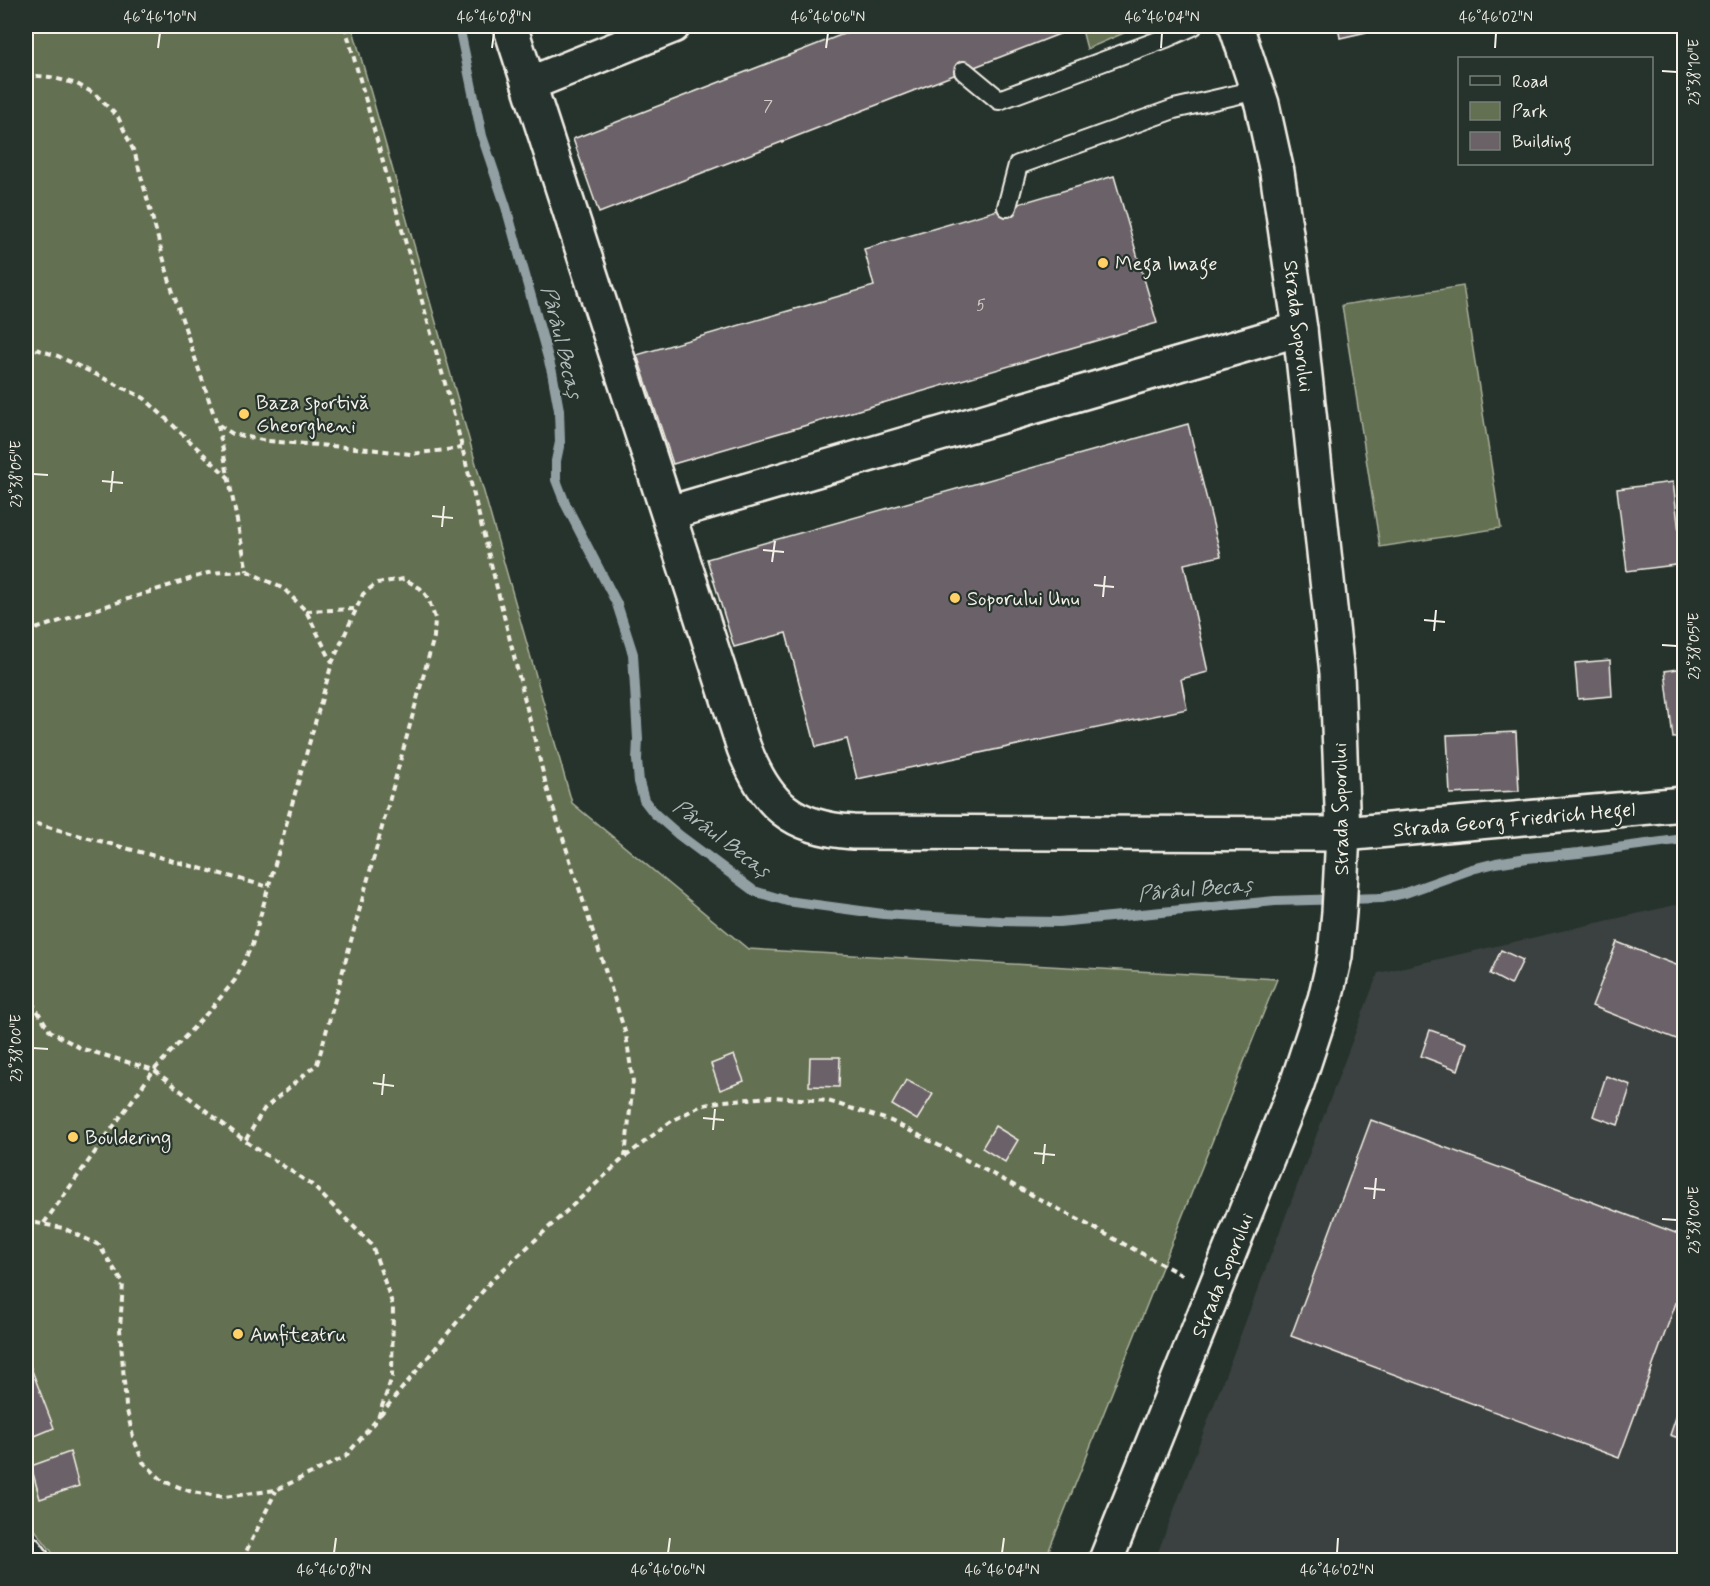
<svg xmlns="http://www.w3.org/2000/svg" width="1710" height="1586" font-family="Mynerve,sans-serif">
	<rect width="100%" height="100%" fill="#26332d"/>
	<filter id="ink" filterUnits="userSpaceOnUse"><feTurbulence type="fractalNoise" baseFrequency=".0167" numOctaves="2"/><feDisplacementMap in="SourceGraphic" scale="12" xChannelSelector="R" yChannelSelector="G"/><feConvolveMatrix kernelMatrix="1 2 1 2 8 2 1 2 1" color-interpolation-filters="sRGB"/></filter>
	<g filter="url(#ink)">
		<!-- built -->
		<polygon fill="#3b413f" points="1684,903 1684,1560 1155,1560 1378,973"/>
		<!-- green -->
		<g fill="#637051" stroke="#acb09c" stroke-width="1.5">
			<polygon points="26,26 352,26 572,803 748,949 1277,979 1045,1560 58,1560 26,1518"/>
			<polygon points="1081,26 1140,26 1087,49"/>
			<polygon points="1463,286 1501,528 1380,547 1342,305"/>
		</g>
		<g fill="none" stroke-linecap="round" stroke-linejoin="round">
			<!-- stream -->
			<polyline stroke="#929fa3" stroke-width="10" points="459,26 482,136 506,207 552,372 559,410 560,442 556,461 556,480 565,503 617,604 633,654 638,739 637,760 639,782 644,800 654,813 679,835 754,891 787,901 883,914 1001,921 1059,922 1275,901 1382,898 1405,893 1472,869 1496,863 1527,858 1579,853 1684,839"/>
		</g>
		<!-- building -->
		<g fill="#6b6268" stroke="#f4f1e8" stroke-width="1.5">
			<polygon points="864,26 1059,26 1062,33 599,213 573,139"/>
			<polygon points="1338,26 1393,26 1340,38"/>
			<polygon points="1114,176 1157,323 673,464 637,355 874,286 864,249"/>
			<polygon points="1188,424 1221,556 1184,564 1208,672 1181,679 1187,709 857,779 847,739 816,747 786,633 734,647 707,559"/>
			<polygon points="1673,482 1683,564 1627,571 1617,489"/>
			<polygon points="1610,660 1612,696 1578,699 1575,663"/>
			<polygon points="1684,668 1684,737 1673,738 1665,671"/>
			<polygon points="1516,732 1519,791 1450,794 1447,735"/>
			<polygon points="1617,942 1684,968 1684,1042 1592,1006"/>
			<polygon points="1501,950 1523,960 1511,985 1490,974"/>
			<polygon points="1430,1030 1467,1043 1458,1070 1421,1056"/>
			<polygon points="734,1055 744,1081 720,1090 711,1064"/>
			<polygon points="810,1057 840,1057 839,1087 809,1086"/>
			<polygon points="1606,1076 1631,1085 1618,1125 1593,1116"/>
			<polygon points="906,1080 933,1094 917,1120 892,1105"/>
			<polygon points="1371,1120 1684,1236 1684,1281 1619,1458 1291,1336"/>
			<polygon points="995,1126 1018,1140 1005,1162 982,1148"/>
			<polygon points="26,1355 54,1428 30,1438 26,1425"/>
			<polygon points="1684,1394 1684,1440 1670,1435"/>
			<polygon points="70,1452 79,1486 40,1499 31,1466"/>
		</g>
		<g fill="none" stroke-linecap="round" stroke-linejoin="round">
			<defs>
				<g id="service">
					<polyline points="964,71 999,100 1166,38 1193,26"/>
					<polyline points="1007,207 1018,165 1174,109 1257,90"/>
				</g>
				<g id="minor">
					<path d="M510,26L744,748C766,805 792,828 853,832L1343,834L1684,804"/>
					<polyline points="529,84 673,26"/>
					<polyline points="669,513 1300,329"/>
					<polyline points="26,1552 32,1560"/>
					<polyline points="1106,1560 1297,1084 1325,999 1335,956 1339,912 1343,834 1337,673 1300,329 1277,172 1262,104 1236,26"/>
				</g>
			</defs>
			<!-- service casing -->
			<use href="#service" stroke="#f4f1e8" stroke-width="22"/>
			<!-- minor casing -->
			<use href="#minor" stroke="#f4f1e8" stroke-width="38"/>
			<!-- path -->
			<g stroke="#f4f1e8" stroke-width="4" stroke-dasharray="6 4.5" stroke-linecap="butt">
				<polyline points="345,26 455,419 546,785 626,1035 633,1082 625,1157"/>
				<polyline points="26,75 50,77 77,84 95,94 118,117 135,154 171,286 217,424 233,434 267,441 369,449 411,454 462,448"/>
				<polyline points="26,346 58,356 144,398 229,478"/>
				<polyline points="218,425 247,571"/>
				<polyline points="306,611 356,609"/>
				<polyline points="26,632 208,573 247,571 284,589 306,611 332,662"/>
				<polyline points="26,821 269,887"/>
				<polyline points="26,993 50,1031 80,1048 154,1070 245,1141 312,1185 372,1245 393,1306 392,1377 378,1418 345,1457 276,1490 224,1497 192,1492 163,1481 143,1462 133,1437 126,1406 120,1329 123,1283 99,1245 63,1228 26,1221"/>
				<polyline points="44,1223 154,1070 211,1009 235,980 252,945 332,663 363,594 377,583 404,579 420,588 428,598 435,618 434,637 322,1047 317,1064 264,1109 245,1141"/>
				<polyline points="380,1415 492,1280 625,1157 670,1122 700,1106 723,1101 772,1097 828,1101 891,1121 940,1146 1184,1276"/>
				<polyline points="242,1560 276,1491"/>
			</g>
			<!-- service -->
			<use href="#service" stroke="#26332d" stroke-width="18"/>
			<!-- minor -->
			<use href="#minor" stroke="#26332d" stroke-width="33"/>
		</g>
	</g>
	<!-- ticks -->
	<path fill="none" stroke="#f4f1e8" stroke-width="2" d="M158,48L160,33M492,48L494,33M826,48L828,33M1161,48L1162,33M1495,48L1496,33M1662,71L1677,72M33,474L48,475M102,481L123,483M111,492L113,471M432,516L453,518M442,527L444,506M763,550L784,552M772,562L775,541M1094,585L1114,587M1103,597L1105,576M1424,620L1445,622M1434,631L1436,610M1662,645L1677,646M33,1048L48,1049M373,1083L394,1086M382,1095L384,1074M703,1118L724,1120M713,1130L715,1109M1034,1153L1055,1155M1043,1164L1045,1144M1364,1188L1385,1190M1374,1199L1376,1178M1662,1219L1677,1220M334,1553L336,1538M668,1553L670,1538M1002,1553L1004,1538M1337,1553L1338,1538"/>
	<!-- markers -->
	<g fill="#ffd166" stroke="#26332d" stroke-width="2">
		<circle cx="1103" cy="263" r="6"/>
		<circle cx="244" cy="414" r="6"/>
		<circle cx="955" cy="598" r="6"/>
		<circle cx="73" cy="1137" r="6"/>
		<circle cx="238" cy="1334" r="6"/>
	</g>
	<g text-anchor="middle" stroke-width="4.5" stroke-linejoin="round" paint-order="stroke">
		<!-- number labels -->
		<g font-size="16" fill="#d2cdc8">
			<text x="768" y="111">7</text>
			<text x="981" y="310">5</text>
		</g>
		<!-- poi labels -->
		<g font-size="20" fill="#f4f1e8" stroke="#26332d" text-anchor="start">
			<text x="1115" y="270">Mega Image</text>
			<text x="256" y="409">Baza sportivă<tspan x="256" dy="23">Gheorgheni</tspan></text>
			<text x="967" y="605">Soporului Unu</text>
			<text x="85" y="1144">Bouldering</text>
			<text x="250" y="1341">Amfiteatru</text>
		</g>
		<!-- street labels -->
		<g font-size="20" fill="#f4f1e8" stroke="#26332d">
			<text transform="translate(1299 326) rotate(83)" y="7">Strada Soporului</text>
			<text transform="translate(1340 809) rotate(-91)" y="7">Strada Soporului</text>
			<text transform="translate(1514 819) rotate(-5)" y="7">Strada Georg Friedrich Hegel</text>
			<text transform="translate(1222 1275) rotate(-68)" y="7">Strada Soporului</text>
		</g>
		<!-- water labels -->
		<g font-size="21" font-style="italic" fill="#b2bbba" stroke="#26332d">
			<text transform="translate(562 342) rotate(76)" y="7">Pârâul Becaș</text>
			<text transform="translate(722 838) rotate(37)" y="7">Pârâul Becaș</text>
			<text transform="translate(1195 889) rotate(-5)" y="7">Pârâul Becaș</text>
		</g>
	</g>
	<!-- margin -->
	<rect width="1710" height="1586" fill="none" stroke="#26332d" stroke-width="66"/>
	<!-- legend -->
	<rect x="1458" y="57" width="195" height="108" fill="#26332d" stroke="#787f78" stroke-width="1.5"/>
	<rect x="1470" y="76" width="30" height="9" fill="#26332d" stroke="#787f78" stroke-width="1.5"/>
	<text x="1512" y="87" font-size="18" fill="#f4f1e8">Road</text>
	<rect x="1470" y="102" width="30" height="18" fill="#637051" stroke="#787f78" stroke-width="1.5"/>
	<text x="1512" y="117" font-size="18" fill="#f4f1e8">Park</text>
	<rect x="1470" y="132" width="30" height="18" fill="#6b6268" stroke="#787f78" stroke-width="1.5"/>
	<text x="1512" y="147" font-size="18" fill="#f4f1e8">Building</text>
	<rect x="33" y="33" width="1644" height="1520" fill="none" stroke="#f4f1e8" stroke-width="2"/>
	<g font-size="15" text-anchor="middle" fill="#f4f1e8">
		<text x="160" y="22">46°46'10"N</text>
		<text x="494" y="22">46°46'08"N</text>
		<text x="828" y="22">46°46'06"N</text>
		<text x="1162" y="22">46°46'04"N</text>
		<text x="1496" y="22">46°46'02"N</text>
		<text transform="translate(1694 72) rotate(-90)" y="5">23°38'10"E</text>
		<text transform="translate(16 474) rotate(-90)" y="5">23°38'05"E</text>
		<text transform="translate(1694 646) rotate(-90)" y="5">23°38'05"E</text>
		<text transform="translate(16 1048) rotate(-90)" y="5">23°38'00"E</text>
		<text transform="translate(1694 1220) rotate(-90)" y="5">23°38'00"E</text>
		<text x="334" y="1575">46°46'08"N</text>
		<text x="668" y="1575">46°46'06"N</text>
		<text x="1002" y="1575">46°46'04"N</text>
		<text x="1337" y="1575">46°46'02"N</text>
	</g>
</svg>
